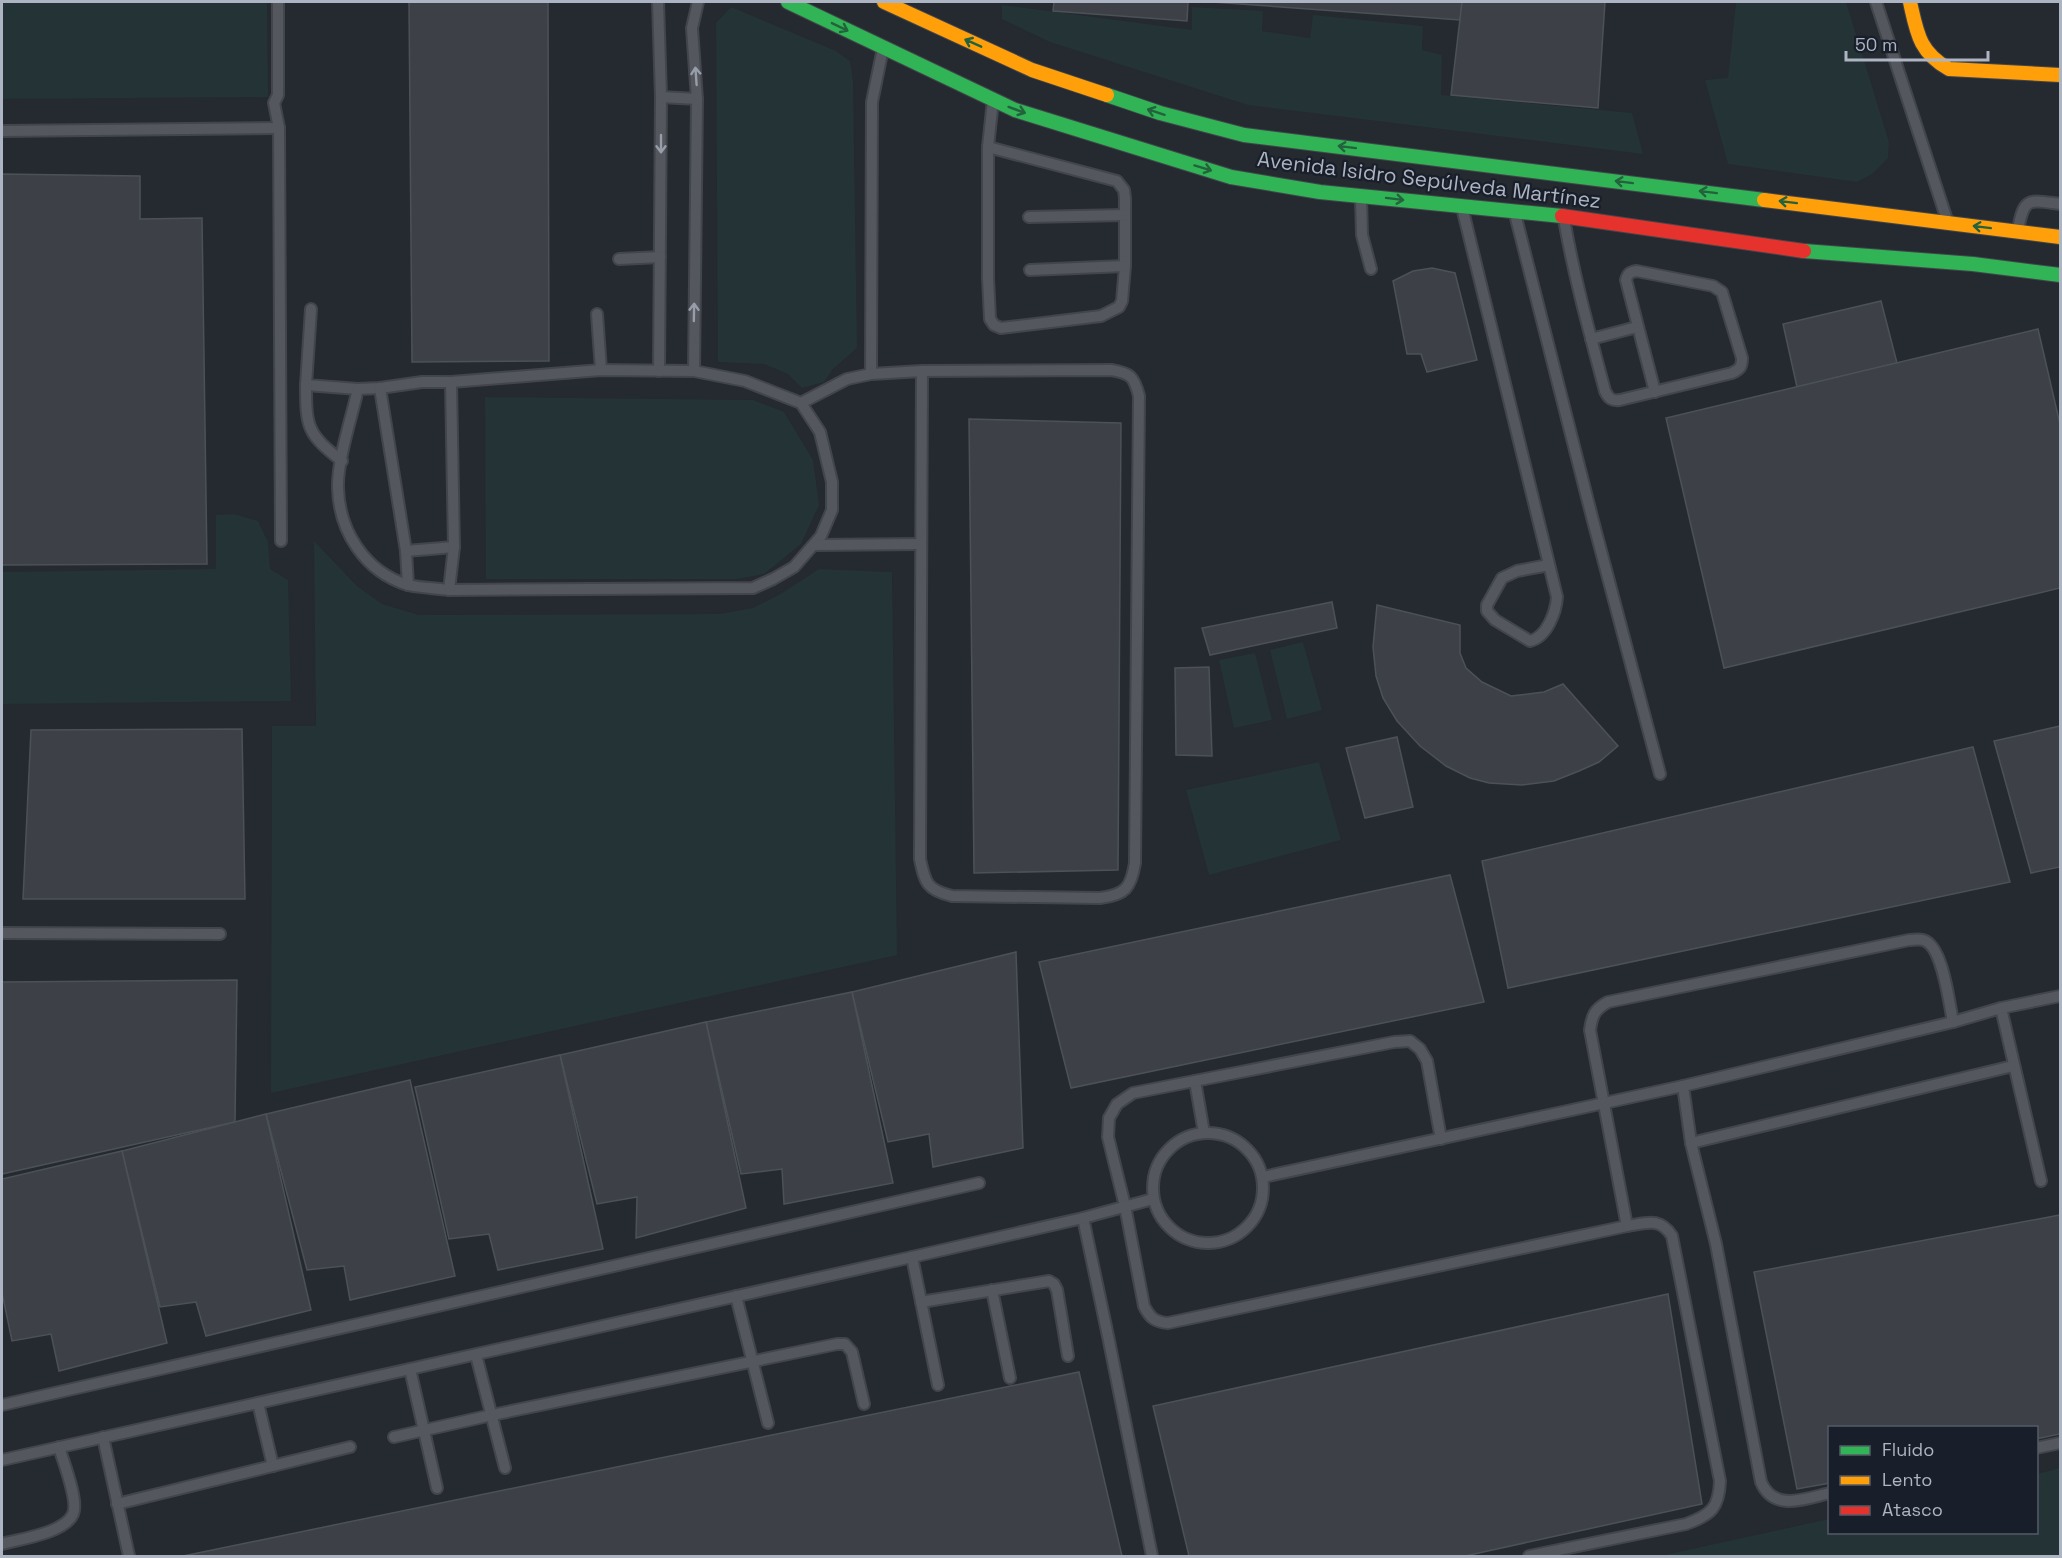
<svg xmlns="http://www.w3.org/2000/svg" width="2062" height="1558" font-family="'Space Grotesk',sans-serif">
	<rect width="100%" height="100%" fill="#252930"/>
	<!-- green -->
	<g fill="#233336">
		<polygon points="2,2 267,2 268,97 2,99"/>
		<polygon points="1736,2 1846,2 1889,142 1888,158 1872,174 1857,182 1728,164 1705,80 1728,78"/>
		<polygon points="1002,5 1192,30 1192,7 1263,11 1262,31 1310,38 1313,15 1423,26 1422,50 1442,55 1441,95 1632,113 1643,154 1248,105 1050,42 1002,19"/>
		<polygon points="731,7 836,51 850,61 853,81 857,348 833,369 824,382 802,388 788,374 764,364 718,362 716,23"/>
		<polygon points="485,397 753,400 784,412 813,460 819,505 801,544 764,574 737,579 486,579"/>
		<polygon points="234,514 258,521 268,542 270,569 288,580 291,701 2,704 2,572 216,569 216,515"/>
		<polygon points="314,541 357,586 382,604 419,615 719,614 753,608 779,595 819,569 892,572 897,955 271,1093 272,726 316,726"/>
		<polygon points="1303,642 1322,710 1287,719 1270,650"/>
		<polygon points="1255,653 1272,720 1234,728 1219,660"/>
		<polygon points="1319,762 1341,840 1209,875 1186,790"/>
		<polygon points="2060,1468 2060,1556 1660,1556 1829,1519 1830,1532 2036,1532 2037,1474"/>
	</g>
	<!-- building -->
	<g fill="#3d4147" stroke="#4c5158" stroke-width="1.5">
		<polygon points="409,2 548,2 549,361 412,362"/>
		<polygon points="1054,2 1188,2 1187,21 1053,11"/>
		<polygon points="1212,2 1462,2 1460,20"/>
		<polygon points="1462,2 1605,2 1598,108 1451,95"/>
		<polygon points="2,174 140,176 140,219 202,218 207,564 2,565"/>
		<polygon points="1432,268 1455,273 1477,360 1427,372 1421,354 1407,354 1393,281 1413,271"/>
		<polygon points="1881,301 1897,363 1797,387 1783,324"/>
		<polygon points="2038,329 2060,424 2060,588 1724,668 1666,418"/>
		<polygon points="969,419 1121,423 1118,870 974,873"/>
		<polygon points="1332,602 1337,628 1210,655 1202,628"/>
		<polygon points="1377,605 1460,625 1460,653 1466,668 1482,682 1511,696 1544,692 1563,684 1618,746 1599,762 1579,771 1554,781 1522,785 1489,783 1470,778 1446,766 1420,746 1397,721 1383,698 1376,676 1373,647"/>
		<polygon points="1209,667 1212,756 1176,755 1175,668"/>
		<polygon points="2060,726 2060,867 2031,873 1994,741"/>
		<polygon points="242,729 245,899 23,899 31,730"/>
		<polygon points="1397,737 1413,807 1365,818 1346,748"/>
		<polygon points="1973,747 2010,882 1508,988 1482,861"/>
		<polygon points="1450,875 1484,1002 1071,1088 1039,962"/>
		<polygon points="1016,952 1023,1148 933,1167 929,1134 888,1142 852,992"/>
		<polygon points="237,980 235,1122 2,1174 2,982"/>
		<polygon points="852,992 893,1183 784,1204 782,1169 741,1174 706,1022"/>
		<polygon points="706,1022 746,1208 636,1238 637,1197 597,1204 560,1055"/>
		<polygon points="560,1055 603,1249 498,1270 489,1234 449,1239 415,1087"/>
		<polygon points="410,1080 455,1276 350,1300 344,1266 307,1270 266,1114"/>
		<polygon points="266,1114 311,1310 206,1336 196,1302 160,1307 122,1151"/>
		<polygon points="122,1151 167,1343 59,1371 51,1334 12,1341 2,1293 2,1179"/>
		<polygon points="2060,1215 2060,1434 2036,1439 2036,1428 1830,1428 1830,1483 1797,1489 1754,1272"/>
		<polygon points="1668,1294 1702,1504 1465,1556 1189,1556 1153,1406"/>
		<polygon points="1079,1372 1122,1556 183,1556"/>
	</g>
	<g fill="none" stroke-linecap="round" stroke-linejoin="round">
		<defs>
			<g id="lane">
				<polyline points="278,2 278,95 274,103 279,128 281,541"/>
				<polyline points="658,2 661,97 659,371"/>
				<polyline points="1876,2 1947,220"/>
				<polyline points="661,97 697,99"/>
				<polyline points="2,131 279,128"/>
				<polygon points="988,147 1117,181 1124,190 1125,198 1125,266 1122,301 1119,307 1101,316 1001,328 994,325 990,319 988,278"/>
				<polyline points="988,147 993,100"/>
				<polyline points="1361,198 1362,235 1371,269"/>
				<path d="M1462,207L1557,597C1556,612 1547,637 1530,641L1495,620L1487,611V605L1502,578L1517,571L1549,565"/>
				<polyline points="1515,214 1592,517 1660,774"/>
				<polyline points="1029,217 1125,215"/>
				<path d="M1564,219C1574,277 1590,334 1605,391C1609,399 1612,401 1620,400L1732,373C1740,369 1742,367 1742,358L1722,292L1713,286L1637,271C1630,272 1628,273 1626,280L1655,392"/>
				<path d="M2018,230C2024,196 2029,200 2060,204"/>
				<polyline points="619,259 660,257"/>
				<polyline points="1030,270 1125,266"/>
				<polyline points="311,309 306,385 358,389"/>
				<polyline points="597,314 601,370"/>
				<polyline points="1591,339 1637,327"/>
				<path d="M601,370L694,371L745,381L801,403L820,432L832,482V510L821,536L794,567L773,579L753,588L449,590C436,588 421,588 408,585C365,572 339,531 338,488C337,461 352,416 358,389L380,388L422,382H451Z"/>
				<polyline points="694,371 697,99 692,28 698,2"/>
				<polyline points="871,374 872,102 883,48"/>
				<path d="M306,385C306,427 307,434 342,461"/>
				<polyline points="380,388 406,551 408,585"/>
				<path d="M801,403L847,379L871,374L922,371L1111,370C1130,373 1134,376 1139,396L1135,863C1131,888 1125,895 1100,898L952,896C927,890 925,883 920,859L922,371"/>
				<polyline points="814,545 921,544"/>
				<polyline points="406,551 454,547"/>
				<polyline points="449,590 454,547 451,382"/>
				<polyline points="2,933 220,934"/>
				<polyline points="2001,1008 2041,1181"/>
				<polyline points="1195,1081 1204,1133"/>
				<path d="M1683,1086L1691,1143L1716,1244L1761,1482C1774,1512 1804,1499 1830,1493"/>
				<circle cx="1208" cy="1188" r="55"/>
				<path d="M1441,1139L1427,1061L1420,1049L1410,1041L1394,1042L1133,1093L1117,1104L1109,1118L1108,1137L1125,1206L1144,1306C1150,1318 1155,1322 1168,1323L1627,1226L1590,1030C1592,1015 1595,1009 1608,1002L1909,940C1913,940 1919,939 1923,940C1943,945 1949,1003 1953,1022"/>
				<polyline points="1691,1143 2013,1066"/>
				<polyline points="1263,1177 1683,1086 1953,1022 2001,1008 2060,996"/>
				<polyline points="1083,1218 1108,1336 1152,1556"/>
				<polyline points="912,1257 938,1385"/>
				<polyline points="992,1290 1010,1378"/>
				<polyline points="736,1296 768,1423"/>
				<polyline points="921,1302 1049,1281 1054,1284 1057,1290 1068,1356"/>
				<polyline points="476,1355 505,1468"/>
				<polyline points="410,1369 437,1488"/>
				<polyline points="258,1403 273,1466"/>
				<polyline points="2,1405 979,1183"/>
				<polyline points="103,1437 129,1556"/>
				<polyline points="394,1437 492,1415 837,1344 845,1344 852,1352 864,1404"/>
				<polyline points="2036,1448 2060,1443"/>
				<polyline points="2,1460 912,1257 1083,1218 1153,1199"/>
				<polyline points="117,1504 350,1447"/>
				<path d="M2,1544C20,1539 65,1533 73,1514C79,1501 63,1461 59,1447"/>
				<path d="M1529,1556L1686,1524C1711,1515 1719,1508 1720,1481L1672,1236C1660,1217 1647,1223 1627,1226"/>
			</g>
			<g id="fast">
				<polyline points="788,2 1015,110 1231,177 1320,192 1562,216"/>
				<polyline points="1107,95 1160,113 1244,135 1764,200"/>
				<polyline points="1804,251 1973,264 2060,275"/>
			</g>
			<g id="slow">
				<polyline points="884,2 1032,70 1107,95"/>
				<path d="M1910,2C1917,33 1919,52 1949,69L2060,75"/>
				<polyline points="1764,200 2060,237"/>
			</g>
			<polyline id="jam" points="1562,216 1804,251"/>
		</defs>
		<!-- lane casing -->
		<use href="#lane" stroke="#42454b" stroke-width="14"/>
		<!-- fast casing -->
		<use href="#fast" stroke="#42454b" stroke-width="16"/>
		<!-- slow casing -->
		<use href="#slow" stroke="#42454b" stroke-width="16"/>
		<!-- jam casing -->
		<use href="#jam" stroke="#42454b" stroke-width="16"/>
		<!-- lane -->
		<use href="#lane" stroke="#54575e" stroke-width="10"/>
		<!-- fast -->
		<use href="#fast" stroke="#30b455" stroke-width="14"/>
		<!-- slow -->
		<use href="#slow" stroke="#ff9f0a" stroke-width="14"/>
		<!-- jam -->
		<use href="#jam" stroke="#e5322d" stroke-width="14"/>
	</g>
	<!-- one-way arrows -->
	<defs><path id="oneway-shaft" d="M-6 0H5M1.5-3L5.5 0L1.5 3" fill="none" stroke-width="1.6" stroke-linecap="round" stroke-linejoin="round" transform="scale(1.5)"/></defs>
	<g stroke="#23623d">
		<use href="#oneway-shaft" transform="translate(840 27) rotate(26)"/>
		<use href="#oneway-shaft" transform="translate(973 43) rotate(-156)"/>
		<use href="#oneway-shaft" transform="translate(1017 110) rotate(20)"/>
		<use href="#oneway-shaft" transform="translate(1156 112) rotate(-162)"/>
		<use href="#oneway-shaft" transform="translate(1347 147) rotate(-173)"/>
		<use href="#oneway-shaft" transform="translate(1203 168) rotate(17)"/>
		<use href="#oneway-shaft" transform="translate(1624 182) rotate(-173)"/>
		<use href="#oneway-shaft" transform="translate(1708 192) rotate(-173)"/>
		<use href="#oneway-shaft" transform="translate(1395 199) rotate(7)"/>
		<use href="#oneway-shaft" transform="translate(1788 202) rotate(-173)"/>
		<use href="#oneway-shaft" transform="translate(1982 227) rotate(-173)"/>
	</g>
	<g stroke="#979da9">
		<use href="#oneway-shaft" transform="translate(696 76) rotate(-94)"/>
		<use href="#oneway-shaft" transform="translate(661 144) rotate(90)"/>
		<use href="#oneway-shaft" transform="translate(694 312) rotate(-89)"/>
	</g>
	<g text-anchor="middle" stroke-width="4.5" stroke-linejoin="round" paint-order="stroke">
		<!-- street labels -->
		<g font-size="21" fill="#adb4c2" stroke="#191f2a">
			<text transform="translate(1429 180) rotate(7)" y="7">Avenida Isidro Sepúlveda Martínez</text>
		</g>
	</g>
	<!-- border -->
	<rect width="2062" height="1558" fill="none" stroke="#adb4c2" stroke-width="6"/>
	<!-- legend -->
	<rect x="1828" y="1426" width="210" height="108" fill="#191f2a" stroke="#545b67" stroke-width="1.5"/>
	<rect x="1840" y="1446" width="30" height="9" fill="#30b455" stroke="#545b67" stroke-width="1.5"/>
	<text x="1882" y="1456" font-size="18" fill="#adb4c2">Fluido</text>
	<rect x="1840" y="1476" width="30" height="9" fill="#ff9f0a" stroke="#545b67" stroke-width="1.5"/>
	<text x="1882" y="1486" font-size="18" fill="#adb4c2">Lento</text>
	<rect x="1840" y="1506" width="30" height="9" fill="#e5322d" stroke="#545b67" stroke-width="1.5"/>
	<text x="1882" y="1516" font-size="18" fill="#adb4c2">Atasco</text>
	<!-- scale -->
	<path d="M1846 51v9h142v-9" fill="none" stroke="#adb4c2" stroke-width="3"/>
	<text x="1855" y="51" font-size="18" fill="#adb4c2" stroke="#191f2a" stroke-width="4.5" paint-order="stroke">50 m</text>
</svg>
